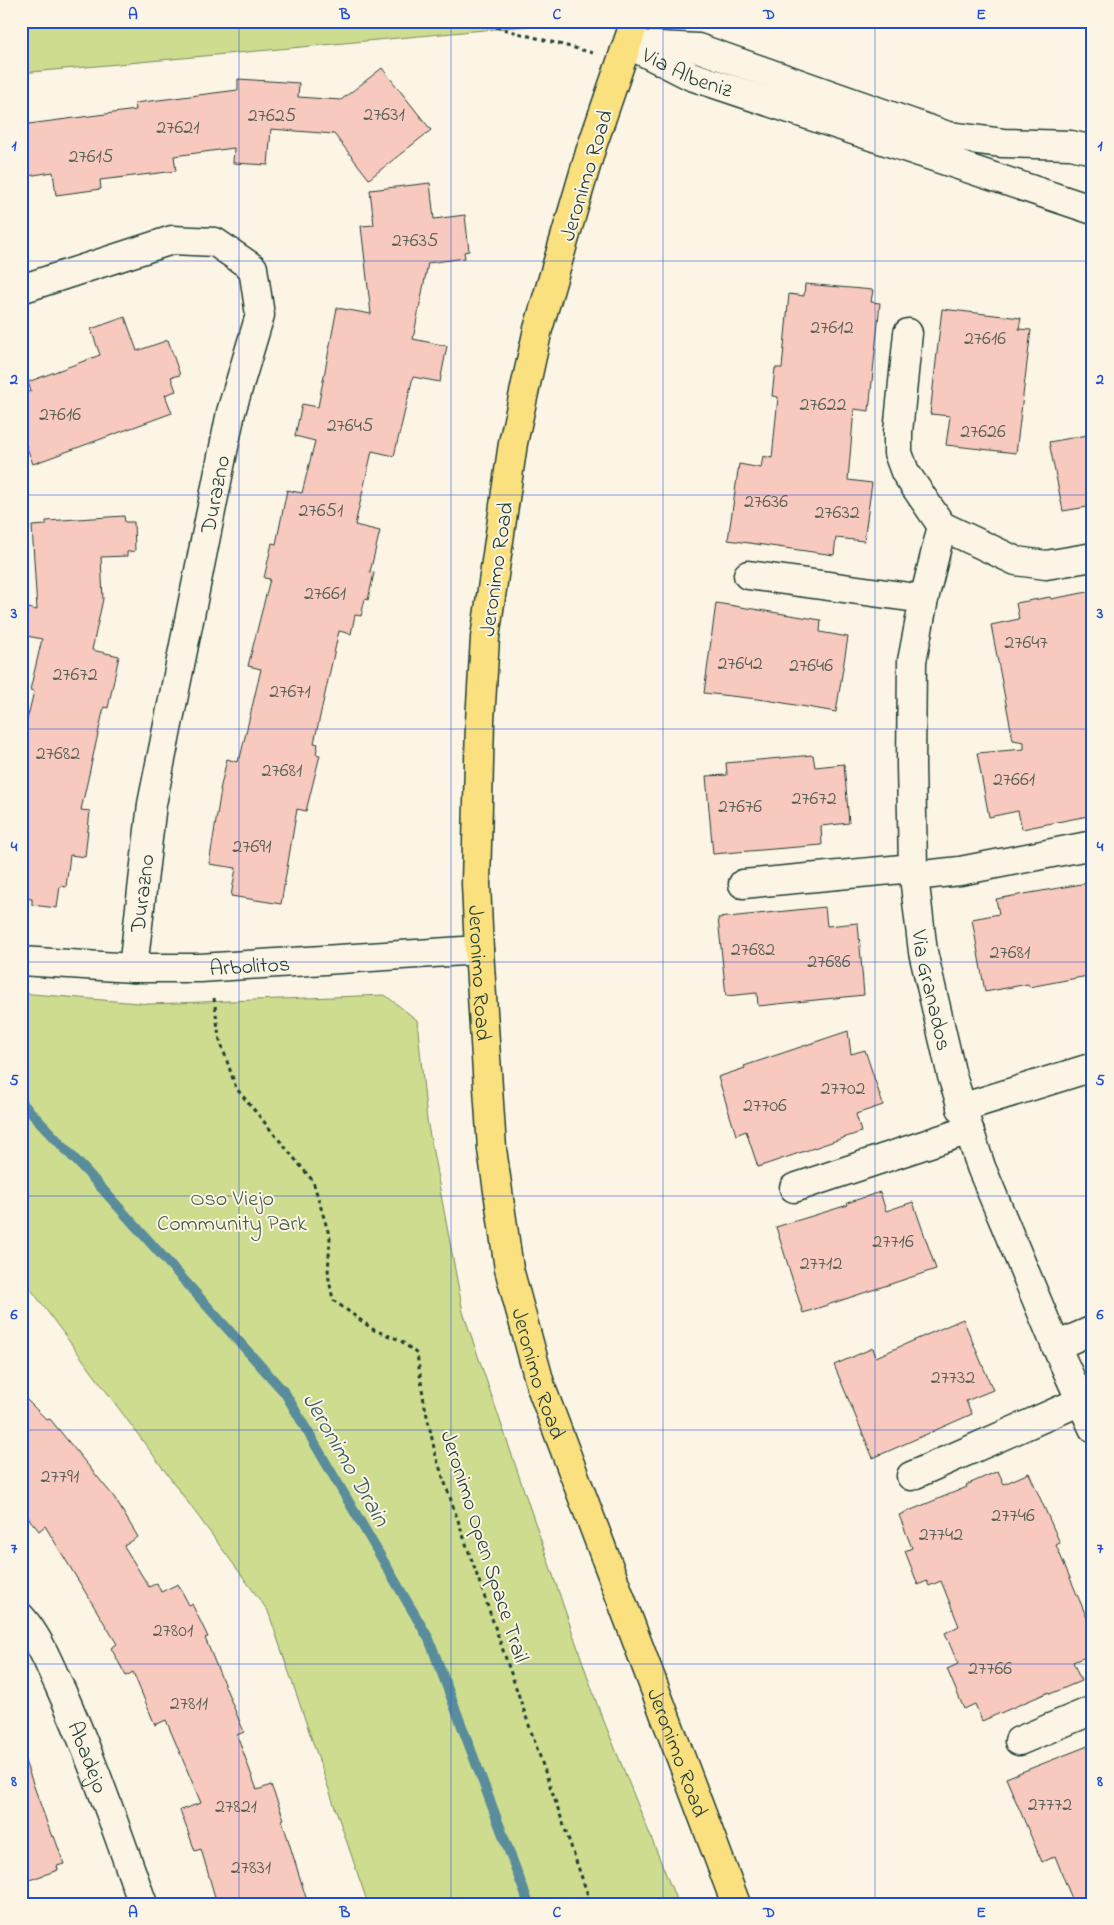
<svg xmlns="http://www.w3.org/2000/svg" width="1114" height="1925" font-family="'Indie Flower',sans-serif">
	<rect width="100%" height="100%" fill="#fcf5e5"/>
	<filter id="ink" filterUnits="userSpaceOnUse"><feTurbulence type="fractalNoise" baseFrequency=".02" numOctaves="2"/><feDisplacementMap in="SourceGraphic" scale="10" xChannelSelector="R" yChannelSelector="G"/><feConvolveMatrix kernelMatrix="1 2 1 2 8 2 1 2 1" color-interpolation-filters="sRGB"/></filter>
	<g filter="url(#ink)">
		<!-- green -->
		<g fill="#cedc8f" stroke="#768c62">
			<polygon points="21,21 550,21 549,24 21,73"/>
			<polygon points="21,993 150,1004 385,995 417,1020 427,1120 463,1312 597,1704 678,1904 368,1904 268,1611 33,1292 21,1281"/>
		</g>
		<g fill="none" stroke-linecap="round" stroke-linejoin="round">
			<!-- stream -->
			<polyline stroke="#5a8d9c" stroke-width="10" points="21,1102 88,1173 285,1393 429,1639 529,1904"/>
		</g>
		<!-- building -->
		<g fill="#f8c9be" stroke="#1f3d34">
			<polygon points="382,68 431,130 369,179 334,134 271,129 268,165 233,163 234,148 174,156 176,171 100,180 101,189 56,195 53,172 21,177 21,125 136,110 135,103 238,90 238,79 299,83 298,97 341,100"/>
			<polygon points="430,183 434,219 465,215 469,251 464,252 465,258 428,263 413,339 447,346 440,382 413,377 394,456 372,451 355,525 380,531 370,572 374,573 368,600 365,599 361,616 355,615 351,634 339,631 314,743 318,744 316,754 320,755 306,811 297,809 281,904 231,896 236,868 209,864 221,790 220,790 227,759 237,762 238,758 240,758 261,669 248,666 270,579 264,578 272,543 276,544 287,490 302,493 315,441 295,436 302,404 318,407 337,308 371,314 361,226 374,225 370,190"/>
			<polygon points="805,284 873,290 871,302 880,303 869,411 854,409 848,480 872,483 864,541 836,538 834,555 728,540 739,464 761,468 763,456 772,458 778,397 772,396 775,368 782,368 789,294 804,296"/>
			<polygon points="942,309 1021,318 1019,329 1031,330 1016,453 946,445 950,416 930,414"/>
			<polygon points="125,317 137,351 168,340 180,375 171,377 176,391 165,395 172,413 33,464 21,432 21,395 31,391 28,382 100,355 91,329"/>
			<polygon points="1093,434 1093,506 1063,511 1049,442"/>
			<polygon points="124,516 125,522 134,522 135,551 127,552 127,556 101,557 103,599 92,650 119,656 108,708 104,707 81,810 90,811 85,857 70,855 66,887 60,886 57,908 32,905 32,899 21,898 21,745 34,691 30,690 42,639 22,635 28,608 37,610 32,526 46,525 46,521"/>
			<polygon points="1093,591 1093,815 1022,829 1018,811 989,817 977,753 1024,749 1024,742 1013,740 991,625 1019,619 1016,603 1050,597 1051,599"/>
			<polygon points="716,603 821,620 820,632 848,637 836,712 766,700 704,693"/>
			<polygon points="813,755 815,767 844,764 849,823 821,826 822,845 713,854 706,776 727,775 726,763"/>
			<polygon points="1093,882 1093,975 1029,987 1028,984 985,992 972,919 999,914 996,899"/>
			<polygon points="825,907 827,926 858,923 864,995 758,1006 757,993 726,996 718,918"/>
			<polygon points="848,1031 851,1054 865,1050 883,1105 856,1114 861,1132 758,1167 746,1131 736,1135 718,1077 745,1068 744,1066"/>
			<polygon points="880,1192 886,1211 913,1202 936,1269 803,1313 776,1227 848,1205 847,1203"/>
			<polygon points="963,1319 993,1390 966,1401 972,1414 873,1458 834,1365 873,1348 876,1357"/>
			<polygon points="21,1394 47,1420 50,1419 114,1497 138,1537 124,1546 149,1587 157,1583 161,1592 178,1584 189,1605 192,1604 208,1637 205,1638 244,1732 237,1735 257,1790 271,1785 284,1819 282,1820 308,1904 217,1904 201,1849 195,1851 180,1810 201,1803 166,1720 155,1725 133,1672 126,1676 111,1648 117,1644 45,1526 39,1531 21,1509"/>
			<polygon points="998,1471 1004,1484 1029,1473 1060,1543 1056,1545 1093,1632 1093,1654 1073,1662 1081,1681 1050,1694 1049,1692 982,1721 975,1704 964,1709 947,1669 958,1664 945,1633 959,1626 941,1581 929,1586 927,1581 918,1585 905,1551 912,1548 899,1515 967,1487 966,1485"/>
			<polygon points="1093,1744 1093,1904 1074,1904 1055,1856 1042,1862 1006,1778"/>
			<polygon points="21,1761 25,1761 52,1837 54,1836 64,1864 57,1866 58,1870 21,1883"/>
		</g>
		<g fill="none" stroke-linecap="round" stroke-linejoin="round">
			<defs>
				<g id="minor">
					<path id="s1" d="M628,44L691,76L1093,210"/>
					<polyline points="639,45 698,48 948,136 1003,143 1071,145 1093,150"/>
					<polyline points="21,289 172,240 215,242 253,268 260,315 231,412 152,804 133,968"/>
					<polyline points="908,333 898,432 898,453 905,472 942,526 1016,561 1046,565 1093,557"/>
					<path id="s2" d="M942,526L924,599L912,661L911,764L913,868L923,952L952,1076L981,1167L1056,1346L1093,1428"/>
					<polyline points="748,575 924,599"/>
					<polyline points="914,876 960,871 1093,845"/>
					<polyline points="743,884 913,868"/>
					<path id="s3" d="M21,961L133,968H200L479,950"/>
					<polyline points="961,1108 1093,1067"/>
					<polyline points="794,1188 969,1130"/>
					<polyline points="1056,1346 1093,1330"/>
					<polyline points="911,1476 1081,1401"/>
					<path id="s4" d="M21,1617C38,1636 47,1660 58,1683C91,1755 116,1829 143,1904"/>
					<polyline points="1019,1741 1093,1710"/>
				</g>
				<g id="major">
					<path id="s5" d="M635,21L591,149L538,329L513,443L485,638L480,721L476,884L479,950L492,1149L509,1269L541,1387L736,1904"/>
				</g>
			</defs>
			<!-- minor casing -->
			<use href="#minor" stroke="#1f3d34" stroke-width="31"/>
			<!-- major casing -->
			<use href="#major" stroke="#1f3d34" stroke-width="31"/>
			<!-- path -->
			<g stroke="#1f3d34" stroke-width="3" stroke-dasharray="4 4" stroke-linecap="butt">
				<polyline points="473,21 593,53"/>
				<polyline points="726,24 740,21"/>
				<polyline points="214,998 219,1037 236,1088 313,1181 330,1238 328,1274 333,1300 374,1330 400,1340 417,1354 424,1402 436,1457 591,1904"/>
			</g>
			<!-- minor -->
			<use href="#minor" stroke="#fcf5e5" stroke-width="28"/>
			<!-- major -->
			<use href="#major" stroke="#fbe080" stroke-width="28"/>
		</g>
	</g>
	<!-- grid -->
	<path fill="none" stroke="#1d4ed8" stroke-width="1" stroke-opacity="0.55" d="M239,21V1904M451,21V1904M663,21V1904M875,21V1904M21,261H1093M21,495H1093M21,729H1093M21,962H1093M21,1196H1093M21,1430H1093M21,1664H1093"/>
	<g text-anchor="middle" stroke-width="4" stroke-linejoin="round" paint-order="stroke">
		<!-- number labels -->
		<g font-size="20" fill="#556056">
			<text x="384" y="120">27631</text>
			<text x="272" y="121">27625</text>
			<text x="178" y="133">27621</text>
			<text x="91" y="162">27615</text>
			<text x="415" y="246">27635</text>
			<text x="832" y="333">27612</text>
			<text x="985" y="344">27616</text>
			<text x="823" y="410">27622</text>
			<text x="60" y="420">27616</text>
			<text x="350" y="431">27645</text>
			<text x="983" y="437">27626</text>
			<text x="766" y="507">27636</text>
			<text x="321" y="516">27651</text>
			<text x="837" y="518">27632</text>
			<text x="325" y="599">27661</text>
			<text x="1026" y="648">27647</text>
			<text x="740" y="669">27642</text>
			<text x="811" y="671">27646</text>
			<text x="75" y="680">27672</text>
			<text x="290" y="697">27671</text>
			<text x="58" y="759">27682</text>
			<text x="282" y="776">27681</text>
			<text x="1014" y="785">27661</text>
			<text x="814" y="804">27672</text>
			<text x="740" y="812">27676</text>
			<text x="252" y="852">27691</text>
			<text x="753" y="955">27682</text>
			<text x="1010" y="958">27681</text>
			<text x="829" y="967">27686</text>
			<text x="843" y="1094">27702</text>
			<text x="765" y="1111">27706</text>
			<text x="893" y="1247">27716</text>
			<text x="821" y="1269">27712</text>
			<text x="953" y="1383">27732</text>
			<text x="60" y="1482">27791</text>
			<text x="1013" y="1521">27746</text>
			<text x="941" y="1540">27742</text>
			<text x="173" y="1636">27801</text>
			<text x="990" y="1674">27766</text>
			<text x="189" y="1709">27811</text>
			<text x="1050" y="1810">27772</text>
			<text x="236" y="1812">27821</text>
			<text x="251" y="1873">27831</text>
		</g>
		<!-- street labels -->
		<g font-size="22" fill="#1f3d34" stroke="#fcf5e5">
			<text dy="8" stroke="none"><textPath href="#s1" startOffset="66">Via Albeniz</textPath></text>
			<text transform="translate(585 175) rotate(-73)" y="8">Jeronimo Road</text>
			<text transform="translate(214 494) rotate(-79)" y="8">Durazno</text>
			<text transform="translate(495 569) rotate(-82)" y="8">Jeronimo Road</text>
			<text transform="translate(141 893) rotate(-83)" y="8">Durazno</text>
			<text dy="8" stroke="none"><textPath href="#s3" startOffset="229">Arbolitos</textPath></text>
			<text dy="8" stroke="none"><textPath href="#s5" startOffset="972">Jeronimo Road</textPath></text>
			<text dy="8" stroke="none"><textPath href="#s2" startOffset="469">Via Granados</textPath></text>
			<text dy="8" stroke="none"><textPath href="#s5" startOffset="1378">Jeronimo Road</textPath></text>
			<text transform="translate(486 1546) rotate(72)" y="8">Jeronimo Open Space Trail</text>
			<text dy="8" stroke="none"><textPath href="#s5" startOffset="1782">Jeronimo Road</textPath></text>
			<text dy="8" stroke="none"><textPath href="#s4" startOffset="156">Abadejo</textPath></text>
		</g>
		<!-- park labels -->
		<g font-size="22" fill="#425d46" stroke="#fcf5e5">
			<text x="232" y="1205">Oso Viejo<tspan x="232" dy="25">Community Park</tspan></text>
		</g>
		<!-- water labels -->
		<g font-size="24" font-style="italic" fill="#385e60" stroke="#fcf5e5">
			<text transform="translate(347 1459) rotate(60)" y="8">Jeronimo Drain</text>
		</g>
	</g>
	<!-- margin -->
	<rect width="1114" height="1925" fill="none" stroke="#fcf5e5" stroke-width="55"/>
	<rect x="28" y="28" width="1058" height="1870" fill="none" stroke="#1d4ed8" stroke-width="2"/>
	<g font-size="16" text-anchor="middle" font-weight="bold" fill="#1d4ed8">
		<text x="133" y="19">A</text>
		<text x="345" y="19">B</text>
		<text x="557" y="19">C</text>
		<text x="769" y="19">D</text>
		<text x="981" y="19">E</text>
		<text x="14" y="150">1</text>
		<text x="1100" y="150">1</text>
		<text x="14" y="384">2</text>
		<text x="1100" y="384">2</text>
		<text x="14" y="618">3</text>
		<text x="1100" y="618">3</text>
		<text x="14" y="851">4</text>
		<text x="1100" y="851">4</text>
		<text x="14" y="1085">5</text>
		<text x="1100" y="1085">5</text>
		<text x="14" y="1319">6</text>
		<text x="1100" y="1319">6</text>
		<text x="14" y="1553">7</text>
		<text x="1100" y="1553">7</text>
		<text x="14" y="1786">8</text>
		<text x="1100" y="1786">8</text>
		<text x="133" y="1917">A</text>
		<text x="345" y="1917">B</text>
		<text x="557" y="1917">C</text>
		<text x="769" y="1917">D</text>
		<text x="981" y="1917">E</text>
	</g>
</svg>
